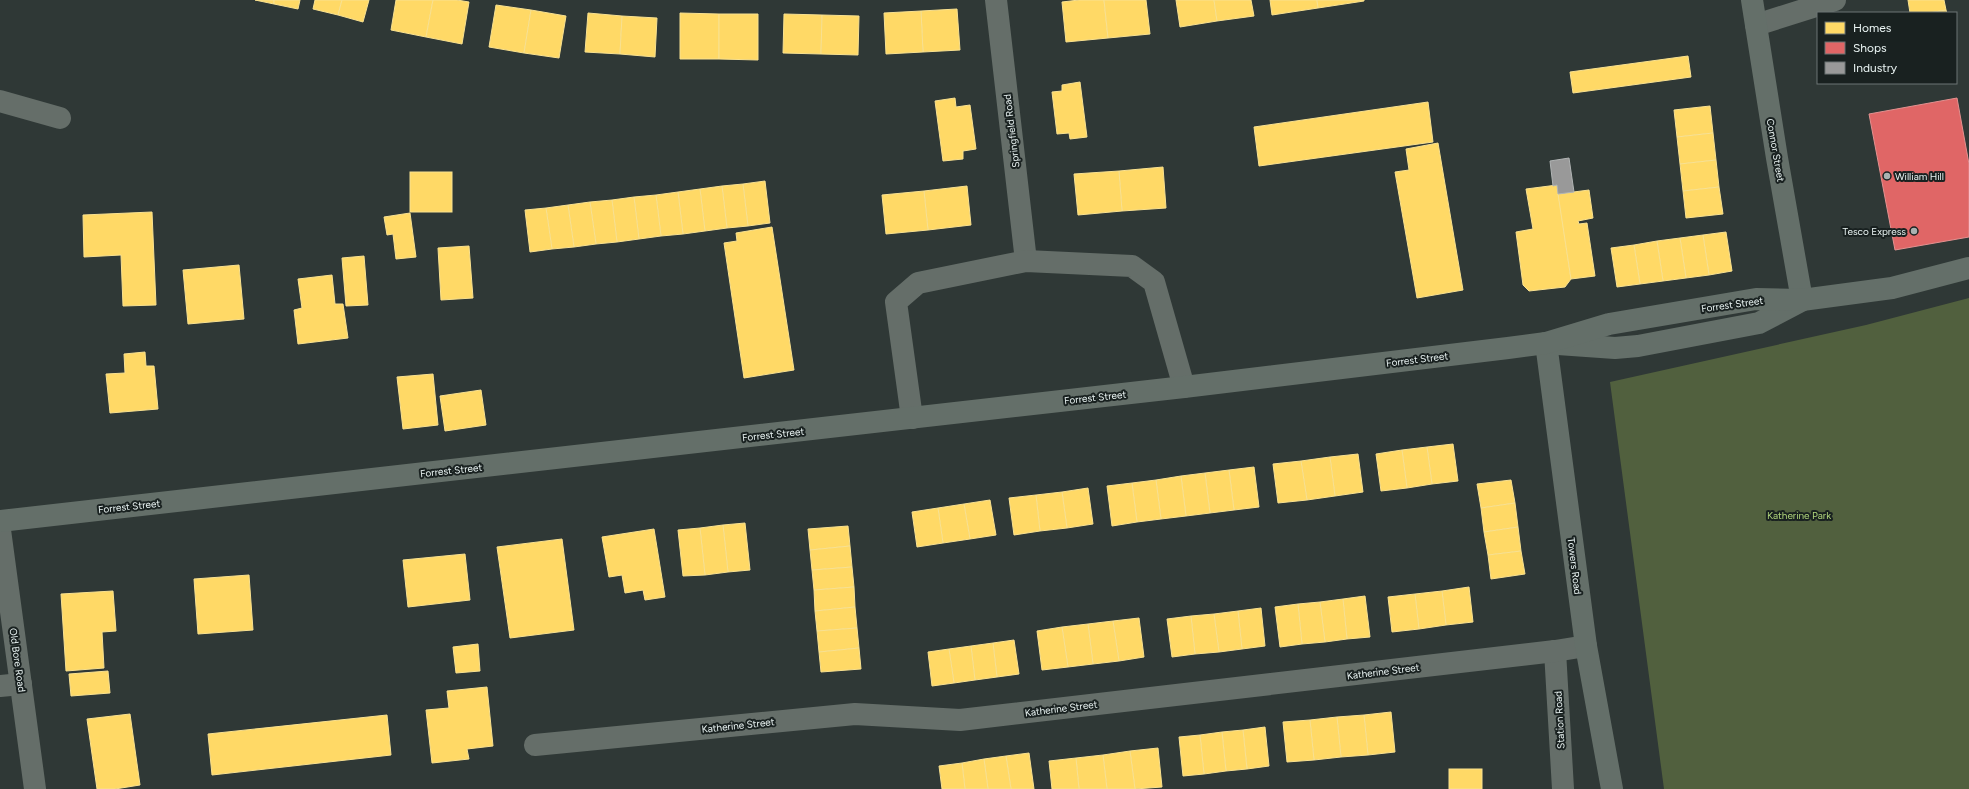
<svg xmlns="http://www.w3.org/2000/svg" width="1969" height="789" font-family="Figtree,sans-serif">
	<rect width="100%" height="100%" fill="#2f3836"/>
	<!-- green -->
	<polygon fill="#51603e" points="1969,298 1969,789 1664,789 1610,382 1866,325"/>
	<!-- homes -->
	<g fill="#ffd966" stroke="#f9e190">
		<polygon points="255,0 274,0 274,4"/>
		<polygon points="274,0 300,0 298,9 274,4"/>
		<polygon points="315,0 342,0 338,15 313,9"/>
		<polygon points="342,0 369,0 363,22 338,15"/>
		<polygon points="396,0 433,0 426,37 391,30"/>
		<polygon points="433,0 457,0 469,2 462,44 426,37"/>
		<polygon points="1079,0 1104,0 1108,38 1066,42 1062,2"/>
		<polygon points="1104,0 1146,0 1150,34 1108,38"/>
		<polygon points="1176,0 1214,0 1217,21 1180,27"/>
		<polygon points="1214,0 1251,0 1254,16 1217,21"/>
		<polygon points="1270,0 1317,0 1318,8 1272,15"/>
		<polygon points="1317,0 1364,0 1364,1 1318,8"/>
		<polygon points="1908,0 1944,0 1946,10 1929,13 1910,13"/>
		<polygon points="496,5 531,10 524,53 489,47"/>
		<polygon points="957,9 960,50 923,52 921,11"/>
		<polygon points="531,10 566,16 559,58 524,53"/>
		<polygon points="1946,10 1947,13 1929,13"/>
		<polygon points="921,11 923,52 886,54 884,13"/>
		<polygon points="588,13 622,16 620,54 585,52"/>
		<polygon points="680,13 719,14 719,59 680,59"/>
		<polygon points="719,14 758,14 758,60 719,59"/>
		<polygon points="784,14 822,15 821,54 783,53"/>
		<polygon points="822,15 859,16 858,55 821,54"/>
		<polygon points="622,16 657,18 655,57 620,54"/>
		<polygon points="1688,56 1691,77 1573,93 1570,72"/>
		<polygon points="1080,82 1087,137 1070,139 1069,133 1057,134 1052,92 1062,91 1062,85"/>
		<polygon points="955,98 956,107 970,105 976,149 963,151 963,159 943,161 935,101"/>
		<polygon points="1428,102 1433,142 1259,166 1254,127"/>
		<polygon points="1710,106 1713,133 1677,137 1674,110"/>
		<polygon points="1713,133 1716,160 1680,164 1677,137"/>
		<polygon points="1438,143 1463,290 1417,298 1395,172 1409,170 1406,149"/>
		<polygon points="1716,160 1719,187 1683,191 1680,164"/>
		<polygon points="1163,167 1166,208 1122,211 1119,171"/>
		<polygon points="1119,171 1122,211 1078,215 1074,174"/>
		<rect x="410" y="172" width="42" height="40"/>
		<polygon points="765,181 770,223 748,226 743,184"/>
		<polygon points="743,184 748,226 727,228 722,186"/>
		<polygon points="1557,185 1571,279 1565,287 1529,291 1523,285 1516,232 1533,229 1526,189"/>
		<polygon points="722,186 727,228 705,231 700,189"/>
		<polygon points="967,186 971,225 928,230 924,191"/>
		<polygon points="1719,187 1723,214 1686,218 1683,191"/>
		<polygon points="700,189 705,231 683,234 678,192"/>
		<polygon points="1589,190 1593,218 1578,221 1579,224 1587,223 1595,276 1571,279 1558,194"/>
		<polygon points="924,191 928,230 886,234 882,195"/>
		<polygon points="678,192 683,234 661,236 656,195"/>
		<polygon points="656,195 661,236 639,239 634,197"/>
		<polygon points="634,197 639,239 617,242 612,200"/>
		<polygon points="612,200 617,242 596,244 590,202"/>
		<polygon points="590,202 596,244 574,247 568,205"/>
		<polygon points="568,205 574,247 552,249 546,208"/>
		<polygon points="546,208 552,249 530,252 525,210"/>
		<polygon points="152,212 156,305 123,306 121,255 84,257 83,215"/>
		<polygon points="410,213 416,257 396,259 393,234 387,235 384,217"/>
		<polygon points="772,227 794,370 744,378 724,243 737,241 736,233"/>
		<polygon points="1726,232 1732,271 1709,275 1703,235"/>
		<polygon points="1703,235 1709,275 1686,278 1680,238"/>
		<polygon points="1680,238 1686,278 1663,281 1657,241"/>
		<polygon points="1657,241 1663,281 1640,284 1634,245"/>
		<polygon points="1634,245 1640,284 1617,287 1611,248"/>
		<polygon points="469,246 473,298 441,300 438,248"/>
		<polygon points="364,256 368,305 346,306 342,258"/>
		<polygon points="239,265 244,319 188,324 183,270"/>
		<polygon points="332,275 335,304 343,304 348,338 298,344 294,310 302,308 298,279"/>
		<polygon points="145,352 146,366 154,366 158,409 110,413 106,374 125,373 124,354"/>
		<polygon points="433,374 438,425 403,429 397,377"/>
		<polygon points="481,390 486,425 445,431 440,396"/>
		<polygon points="1453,444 1458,481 1432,484 1427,447"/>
		<polygon points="1427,447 1432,484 1407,488 1402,450"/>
		<polygon points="1402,450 1407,488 1381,491 1376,454"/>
		<polygon points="1358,454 1363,492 1335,496 1330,457"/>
		<polygon points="1330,457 1335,496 1307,500 1301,461"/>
		<polygon points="1301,461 1307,500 1278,503 1273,464"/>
		<polygon points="1254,467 1259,507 1234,510 1229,470"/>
		<polygon points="1229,470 1234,510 1210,513 1205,473"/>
		<polygon points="1205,473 1210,513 1186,516 1181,476"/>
		<polygon points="1181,476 1186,516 1161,519 1156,480"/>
		<polygon points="1156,480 1161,519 1137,522 1132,483"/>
		<polygon points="1511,480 1515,503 1481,508 1477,484"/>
		<polygon points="1132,483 1137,522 1112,526 1107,486"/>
		<polygon points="1088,488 1093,524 1067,528 1062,492"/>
		<polygon points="1062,492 1067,528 1040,531 1036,495"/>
		<polygon points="1036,495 1040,531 1014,535 1009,498"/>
		<polygon points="990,500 996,535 970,539 964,504"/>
		<polygon points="1515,503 1518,527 1484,532 1481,508"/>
		<polygon points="964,504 970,539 943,543 938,508"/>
		<polygon points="938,508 943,543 917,547 912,512"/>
		<polygon points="745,523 750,570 728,572 723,525"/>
		<polygon points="723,525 728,572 705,575 700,528"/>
		<polygon points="848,526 850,546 810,550 808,529"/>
		<polygon points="1518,527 1521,551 1488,555 1484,532"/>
		<polygon points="700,528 705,575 683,576 678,530"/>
		<polygon points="654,529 665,597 645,600 643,590 625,593 622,575 609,577 602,537"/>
		<polygon points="562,539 574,630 510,638 497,547"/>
		<polygon points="850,546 852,567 812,570 810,550"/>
		<polygon points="1521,551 1525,574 1491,579 1488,555"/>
		<polygon points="465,554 470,600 408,607 403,560"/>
		<polygon points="852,567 854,587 814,590 812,570"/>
		<polygon points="249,575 253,630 198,634 194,579"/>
		<polygon points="854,587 855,607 815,611 814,590"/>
		<polygon points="1469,587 1473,622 1446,625 1442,591"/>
		<polygon points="113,591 116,631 102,632 104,668 66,671 61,594"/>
		<polygon points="1442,591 1446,625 1419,629 1415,594"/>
		<polygon points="1415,594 1419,629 1392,632 1388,597"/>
		<polygon points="1365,596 1370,637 1347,639 1343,599"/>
		<polygon points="1343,599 1347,639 1325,642 1320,602"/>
		<polygon points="1320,602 1325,642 1302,644 1298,604"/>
		<polygon points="1298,604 1302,644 1280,647 1275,607"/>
		<polygon points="855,607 857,628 817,631 815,611"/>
		<polygon points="1261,608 1265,646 1242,649 1238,611"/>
		<polygon points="1238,611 1242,649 1219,652 1214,614"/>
		<polygon points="1214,614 1219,652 1195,654 1191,616"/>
		<polygon points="1191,616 1195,654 1172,657 1167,619"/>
		<polygon points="1139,618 1144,657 1119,661 1113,621"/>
		<polygon points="1113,621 1119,661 1093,664 1088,624"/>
		<polygon points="1088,624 1093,664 1068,667 1062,627"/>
		<polygon points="1062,627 1068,667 1042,670 1037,631"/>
		<polygon points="857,628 859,648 819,652 817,631"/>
		<polygon points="1014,640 1019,674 997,677 993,643"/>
		<polygon points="993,643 997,677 975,680 971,646"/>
		<polygon points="478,644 480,671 456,673 453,647"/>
		<polygon points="971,646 975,680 954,683 949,649"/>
		<polygon points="859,648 861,669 821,672 819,652"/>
		<polygon points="949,649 954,683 932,686 928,652"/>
		<polygon points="108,671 110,693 71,696 69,674"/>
		<polygon points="487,687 493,746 467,749 469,759 432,763 426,710 449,708 447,691"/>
		<polygon points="1391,712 1395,752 1368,755 1364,715"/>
		<polygon points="130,714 140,785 115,789 97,789 87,719"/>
		<polygon points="387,715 391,755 212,775 208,734"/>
		<polygon points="1364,715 1368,755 1341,757 1337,717"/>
		<polygon points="1337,717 1341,757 1314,760 1310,720"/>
		<polygon points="1310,720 1314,760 1287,762 1283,722"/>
		<polygon points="1265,727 1269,766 1247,769 1243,730"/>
		<polygon points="1243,730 1247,769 1226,771 1222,732"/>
		<polygon points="1222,732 1226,771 1204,774 1200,735"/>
		<polygon points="1200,735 1204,774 1183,776 1179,737"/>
		<polygon points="1158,748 1162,787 1135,789 1130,751"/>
		<polygon points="1130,751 1135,789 1107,789 1103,755"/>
		<polygon points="1029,753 1034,789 1011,789 1006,756"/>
		<polygon points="1103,755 1107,789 1079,789 1076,758"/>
		<polygon points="1006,756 1011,789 988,789 984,759"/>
		<polygon points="1076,758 1079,789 1052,789 1049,761"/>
		<polygon points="984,759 988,789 965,789 962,763"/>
		<polygon points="962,763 965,789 942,789 939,766"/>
		<rect x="1449" y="769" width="33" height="20"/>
	</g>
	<!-- shops -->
	<polygon fill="#e06666" stroke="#e39190" points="1957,98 1969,164 1969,237 1895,250 1869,114"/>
	<!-- industry -->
	<polygon fill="#999" stroke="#b1b4b4" points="1569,158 1574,192 1558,194 1557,185 1553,186 1550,161"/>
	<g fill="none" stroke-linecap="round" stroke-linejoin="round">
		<!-- minor -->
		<g stroke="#656e69" stroke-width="22">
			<polyline points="996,0 1026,261"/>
			<polyline points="1756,25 1835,0"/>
			<polyline points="0,101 60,118"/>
			<polyline points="912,418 896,302 918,283 1026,261 1132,266 1154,282 1184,387"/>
			<polyline points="0,530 35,789"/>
			<polyline points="1555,651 1563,789"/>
			<polyline points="0,686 21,684"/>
			<polyline points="535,745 855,714 960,720 1555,651 1586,646"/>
		</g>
		<!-- major -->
		<g stroke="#646f69" stroke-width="22">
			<polyline points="1752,0 1777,158 1802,300"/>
			<polyline points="1546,343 1586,646 1612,789"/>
			<polyline points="1558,344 1615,348 1638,346 1759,323 1801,301"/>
			<polyline points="0,521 1184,387 1508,348 1546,343 1609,324 1756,299 1802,300 1892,288 1969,268"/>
		</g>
	</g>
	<!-- markers -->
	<g fill="#a9b2b1" stroke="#192120" stroke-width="1.5">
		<circle cx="1887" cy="176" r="4"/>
		<circle cx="1914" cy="231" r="4"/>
	</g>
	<g text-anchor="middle" stroke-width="4" stroke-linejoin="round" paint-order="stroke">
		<!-- street labels -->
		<g font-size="10" fill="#eaf4f3" stroke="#192120">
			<text transform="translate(1011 131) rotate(-97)" y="4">Springfield Road</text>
			<text transform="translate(1776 150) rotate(80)" y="4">Connor Street</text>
			<text transform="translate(1732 304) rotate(-8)" y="4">Forrest Street</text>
			<text transform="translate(1417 359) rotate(-7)" y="4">Forrest Street</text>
			<text transform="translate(1095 397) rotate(-6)" y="4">Forrest Street</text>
			<text transform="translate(773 434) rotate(-6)" y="4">Forrest Street</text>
			<text transform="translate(451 470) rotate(-6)" y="4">Forrest Street</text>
			<text transform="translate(129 506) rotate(-6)" y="4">Forrest Street</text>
			<text transform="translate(1575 566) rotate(83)" y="4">Towers Road</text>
			<text transform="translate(18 660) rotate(82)" y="4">Old Bore Road</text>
			<text transform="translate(1383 671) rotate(-7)" y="4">Katherine Street</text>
			<text transform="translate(1061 708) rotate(-7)" y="4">Katherine Street</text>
			<text transform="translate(1559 720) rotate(-93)" y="4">Station Road</text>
			<text transform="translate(738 725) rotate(-6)" y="4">Katherine Street</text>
		</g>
		<!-- poi labels -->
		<g font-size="10" fill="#eaf4f3" stroke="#192120" text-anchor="start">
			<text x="1895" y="180">William Hill</text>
			<text x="1906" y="235" text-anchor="end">Tesco Express</text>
		</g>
		<!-- park labels -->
		<g font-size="10" fill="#b0d57b" stroke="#192120">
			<text x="1799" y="519">Katherine Park</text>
		</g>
	</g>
	<!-- legend -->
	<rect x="1817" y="12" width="140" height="72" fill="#192120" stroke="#6d7574"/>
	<rect x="1825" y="22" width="20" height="12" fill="#ffd966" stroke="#6d7574"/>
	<text x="1853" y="32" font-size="12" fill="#eaf4f3">Homes</text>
	<rect x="1825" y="42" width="20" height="12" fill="#e06666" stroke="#6d7574"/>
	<text x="1853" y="52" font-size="12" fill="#eaf4f3">Shops</text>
	<rect x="1825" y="62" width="20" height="12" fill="#999999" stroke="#6d7574"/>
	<text x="1853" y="72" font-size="12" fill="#eaf4f3">Industry</text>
</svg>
